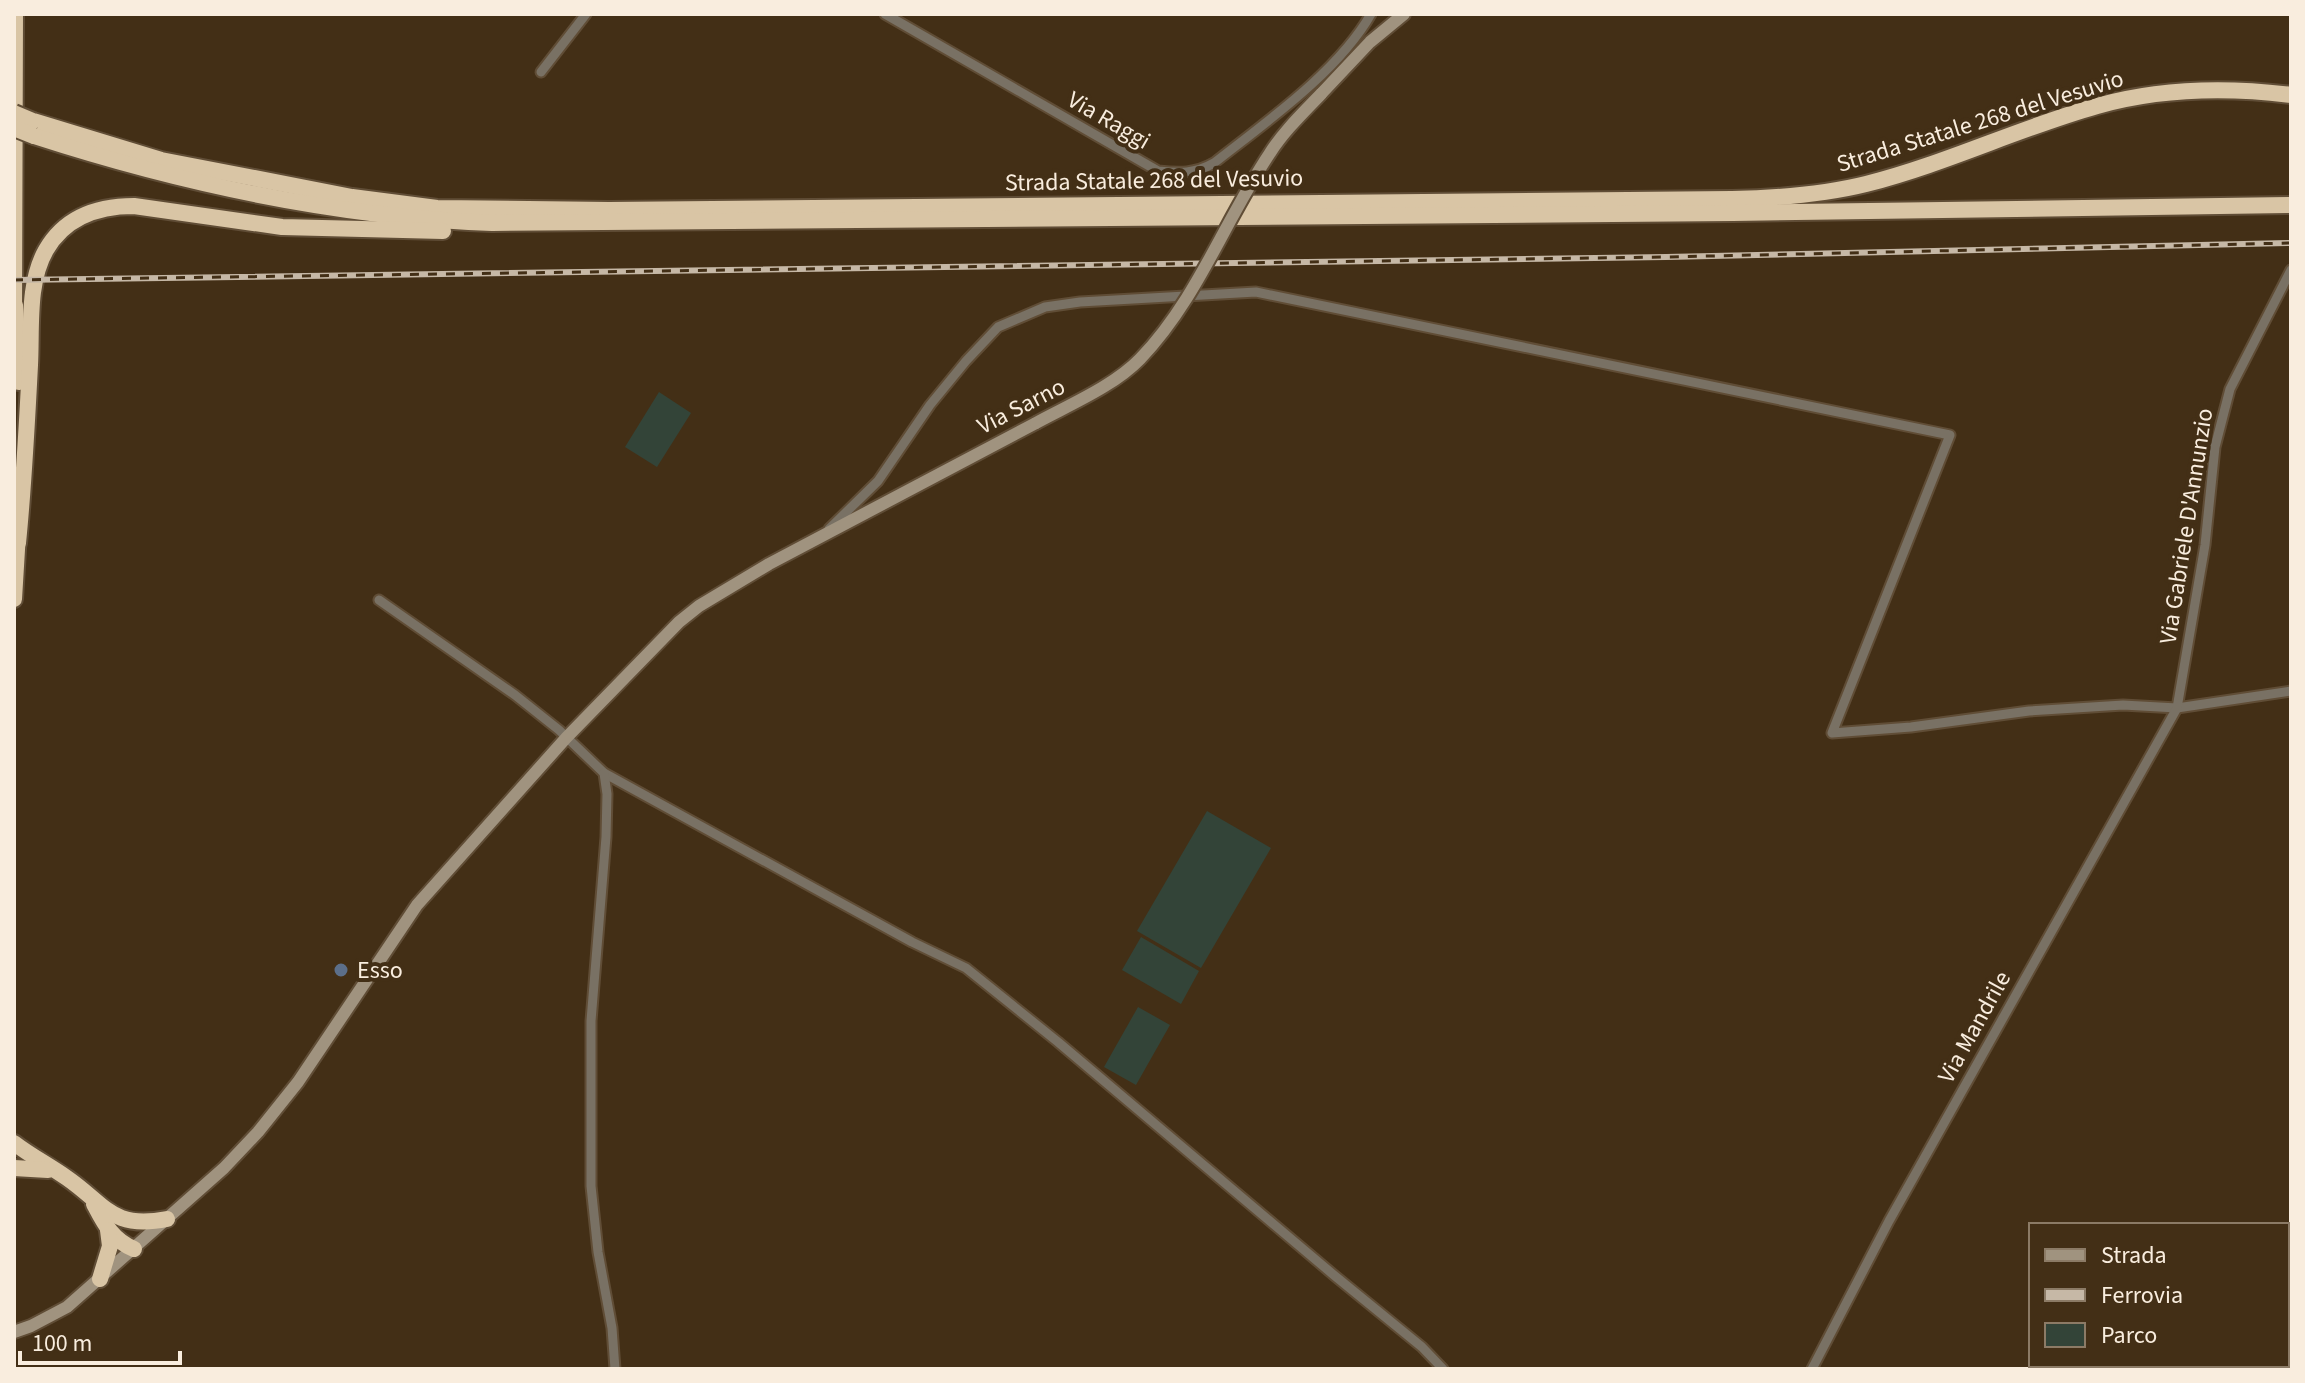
<svg xmlns="http://www.w3.org/2000/svg" width="2305" height="1383" font-family="'Source Sans 3',sans-serif">
	<rect width="100%" height="100%" fill="#432f16"/>
	<!-- green -->
	<g fill="#334438">
		<polygon points="659,392 691,413 657,467 625,447"/>
		<polygon points="1207,811 1271,848 1201,968 1137,931"/>
		<polygon points="1141,937 1199,971 1181,1004 1122,970"/>
		<polygon points="1138,1007 1170,1025 1136,1085 1104,1067"/>
	</g>
	<g fill="none" stroke-linecap="round" stroke-linejoin="round">
		<defs>
			<g id="street">
				<path d="M885,14L1158,171C1179,173 1195,174 1214,163C1266,122 1338,72 1371,14"/>
				<polyline points="541,72 586,14"/>
				<polyline points="829,529 878,481 930,405 966,361 998,327 1045,307 1080,302 1256,292 1950,435 1832,733 1911,727 2029,711 2123,705 2177,708 2291,691"/>
				<polyline points="379,600 515,695 559,730 604,773 912,942 966,968 1058,1042 1335,1276 1422,1347 1443,1369"/>
				<polyline points="604,773 607,794 606,837 591,1021 591,1186 598,1252 612,1328 615,1369"/>
				<polyline points="1812,1369 1889,1221 2177,708 2205,545 2215,447 2230,389 2291,270"/>
			</g>
			<g id="secondary">
				<polyline points="1321,94 1370,42 1404,14"/>
				<polyline points="14,1332 31,1326 67,1307 224,1168 258,1132 298,1082 417,905 566,738 679,622 699,606 769,564 1036,423"/>
			</g>
			<g id="highway">
				<path d="M33,121L161,160L352,197L437,208L609,210L1732,199C1777,198 1822,195 1866,184C1945,164 2019,128 2097,106C2161,88 2226,87 2291,95"/>
				<path d="M34,136C182,184 336,217 492,223L1733,213L2291,205"/>
				<polyline points="15,305 19,382"/>
				<polyline points="14,314 15,14"/>
				<path d="M18,543C24,483 27,424 30,365C32,329 27,283 46,250C65,217 97,206 134,206L282,227L443,231"/>
				<polyline points="14,599 18,533"/>
				<path d="M14,1143C31,1156 50,1166 67,1178C106,1205 112,1230 167,1219"/>
				<polyline points="14,1168 48,1170"/>
				<path d="M94,1204C104,1223 112,1240 134,1249"/>
				<polyline points="100,1279 110,1246 108,1230"/>
			</g>
		</defs>
		<!-- street casing -->
		<use href="#street" stroke="#604d36" stroke-width="13"/>
		<!-- secondary casing -->
		<use href="#secondary" stroke="#604d36" stroke-width="16"/>
		<!-- highway casing -->
		<use href="#highway" stroke="#604d36" stroke-width="20"/>
		<!-- street -->
		<use href="#street" stroke="#797164" stroke-width="9"/>
		<!-- secondary -->
		<use href="#secondary" stroke="#a0937f" stroke-width="12"/>
		<!-- highway -->
		<use href="#highway" stroke="#d9c5a5" stroke-width="16"/>
		<defs>
			<polyline id="rail" points="14,280 1666,257 2291,243"/>
		</defs>
		<!-- rail casing -->
		<use href="#rail" stroke="#c6b8a6" stroke-width="6"/>
		<!-- rail -->
		<use href="#rail" stroke="#432f16" stroke-width="3" stroke-dasharray="9" stroke-linecap="butt"/>
		<defs>
			<path id="secondary-bridge" d="M1036,423C1069,405 1114,386 1140,359C1197,300 1225,220 1270,153C1284,131 1303,113 1321,94"/>
			<g id="highway-bridge">
				<polyline points="14,113 33,121"/>
				<polyline points="14,128 34,136"/>
			</g>
		</defs>
		<!-- secondary-bridge casing -->
		<use href="#secondary-bridge" stroke="#604d36" stroke-width="16" stroke-linecap="butt"/>
		<!-- highway-bridge casing -->
		<use href="#highway-bridge" stroke="#604d36" stroke-width="20" stroke-linecap="butt"/>
		<!-- secondary-bridge -->
		<use href="#secondary-bridge" stroke="#a0937f" stroke-width="12"/>
		<!-- highway-bridge -->
		<use href="#highway-bridge" stroke="#d9c5a5" stroke-width="16"/>
	</g>
	<!-- markers -->
	<circle fill="#5c6f8a" stroke="#432f16" stroke-width="3" cx="341" cy="970" r="8"/>
	<g text-anchor="middle" stroke-width="8" stroke-linejoin="round" paint-order="stroke">
		<!-- street labels -->
		<g font-size="24" fill="#f9edde" stroke="#432f16">
			<text transform="translate(1109 120) rotate(30)" y="8">Via Raggi</text>
			<text transform="translate(1980 121) rotate(-17)" y="8">Strada Statale 268 del Vesuvio</text>
			<text transform="translate(1154 180) rotate(-1)" y="8">Strada Statale 268 del Vesuvio</text>
			<text transform="translate(1021 406) rotate(-27)" y="8">Via Sarno</text>
			<text transform="translate(2186 526) rotate(-81)" y="8">Via Gabriele D'Annunzio</text>
			<text transform="translate(1974 1027) rotate(-61)" y="8">Via Mandrile</text>
		</g>
		<!-- poi labels -->
		<g font-size="24" fill="#f9edde" stroke="#432f16" text-anchor="start">
			<text x="357" y="978">Esso</text>
		</g>
	</g>
	<!-- border -->
	<rect width="2305" height="1383" fill="none" stroke="#f9edde" stroke-width="32"/>
	<!-- legend -->
	<rect x="2029" y="1223" width="260" height="144" fill="#432f16" stroke="#8c7b66" stroke-width="2"/>
	<rect x="2045" y="1249" width="40" height="12" fill="#a0937f" stroke="#8c7b66" stroke-width="2"/>
	<text x="2101" y="1263" font-size="24" fill="#f9edde">Strada</text>
	<rect x="2045" y="1289" width="40" height="12" fill="#c6b8a6" stroke="#8c7b66" stroke-width="2"/>
	<text x="2101" y="1303" font-size="24" fill="#f9edde">Ferrovia</text>
	<rect x="2045" y="1323" width="40" height="24" fill="#334438" stroke="#8c7b66" stroke-width="2"/>
	<text x="2101" y="1343" font-size="24" fill="#f9edde">Parco</text>
	<!-- scale -->
	<path d="M20 1351v12h160v-12" fill="none" stroke="#f9edde" stroke-width="4"/>
	<text x="32" y="1351" font-size="24" fill="#f9edde" stroke="#432f16" stroke-width="6" paint-order="stroke">100 m</text>
</svg>
